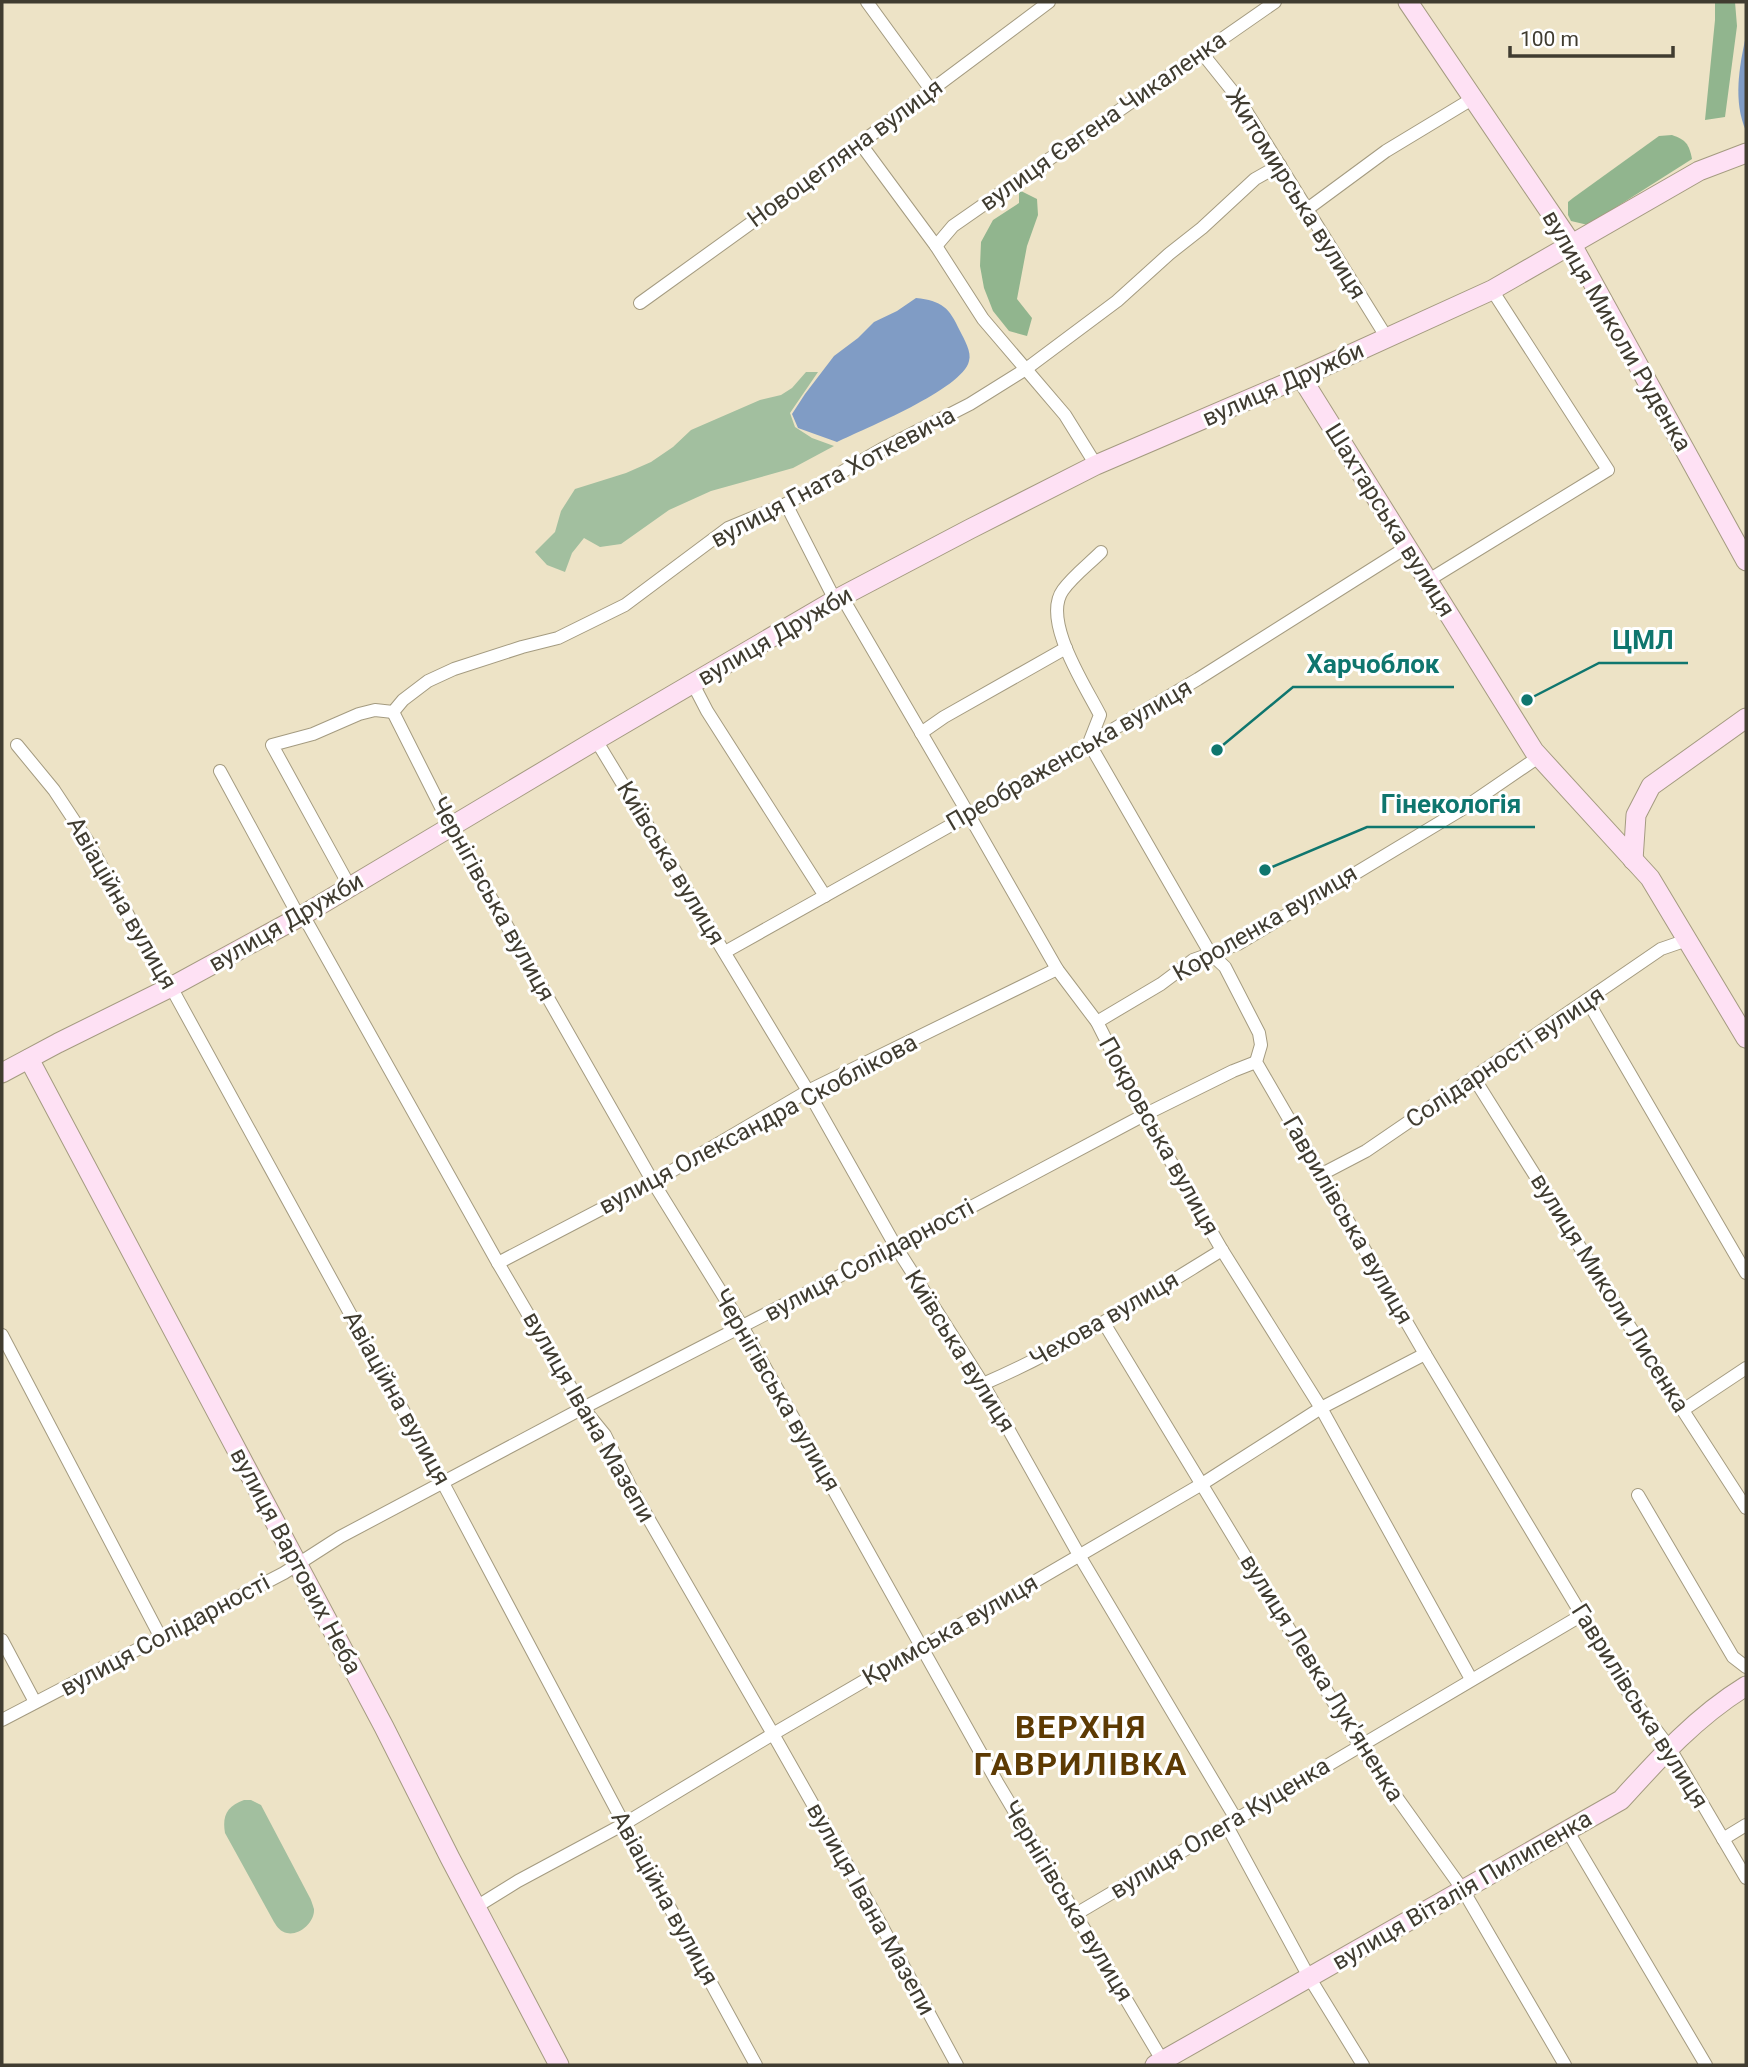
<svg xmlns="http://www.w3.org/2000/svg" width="1748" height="2067" font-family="Roboto,sans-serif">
	<rect width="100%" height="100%" fill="#ede3c6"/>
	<!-- green -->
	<g fill="#a2bf9f">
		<polygon points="806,372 818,372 790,413 795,427 812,438 834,446 793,468 711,491 669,510 621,544 600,547 584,538 572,553 565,572 547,565 535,552 555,532 561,511 575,489 626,473 651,462 673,447 691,430 760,400 781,395 792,388"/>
		<path d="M244,1800H251L261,1805L310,1898C311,1899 314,1909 314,1909C315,1922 299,1936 287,1933C281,1932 277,1927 274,1922L225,1833C222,1816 227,1806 244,1800Z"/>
	</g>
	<!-- forest -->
	<g fill="#91b58e">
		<polygon points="1715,2 1735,2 1737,26 1725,117 1705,120 1715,20"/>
		<path d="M1672,135C1686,140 1689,144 1692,159L1588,225L1571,221L1568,215V202L1573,198L1659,136Z"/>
		<polygon points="1019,190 1037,199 1038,215 1027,246 1017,299 1032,318 1027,336 1009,331 993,311 984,288 980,266 981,242 993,220 1019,203"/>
	</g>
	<!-- water -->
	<g fill="#809cc5">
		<path d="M1746,36V131C1733,102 1739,67 1746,36Z"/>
		<path d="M916,298C942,301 949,307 960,331C964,339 972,352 969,361C963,389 864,429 837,442L798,428L792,414L805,394L834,356L858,338L874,322L897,311Z"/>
	</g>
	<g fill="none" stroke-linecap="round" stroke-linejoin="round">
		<defs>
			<g id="street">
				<polyline points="867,2 931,90"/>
				<polyline points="1202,53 1238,98 1387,338"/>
				<polyline points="860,143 936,246 983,319 1065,415 1096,465"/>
				<polyline points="1306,210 1386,151 1472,99"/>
				<polyline points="936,246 953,226 1275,2"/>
				<polyline points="640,303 819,174 1049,2"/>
				<polyline points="786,504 835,600"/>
				<path d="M1101,552C1089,564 1073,576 1063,590C1041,620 1086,687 1100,715L1089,743L1210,953L1225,967L1259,1033L1261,1045L1256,1062L1425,1354L1631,1697L1669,1747L1746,1878"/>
				<polyline points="1427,581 1608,470 1492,290"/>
				<polyline points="842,597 969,815 1057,969 1097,1022 1144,1115 1222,1250 1321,1408 1471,1679"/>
				<polyline points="693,684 707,711 825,896"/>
				<polyline points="393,712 454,833 653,1182 742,1326 997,1782 1165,2065"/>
				<polyline points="921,733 944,717 1066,648"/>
				<polyline points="596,740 808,1091 896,1247 983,1384 1079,1555 1236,1819"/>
				<polyline points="17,745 54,790 89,843 159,972 171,987 443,1483 624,1824 756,2065"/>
				<polyline points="220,771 297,913 303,915 498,1263 583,1408 605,1435 632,1490 773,1734 879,1921 957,2065"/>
				<polyline points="350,887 272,745 313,734 359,714 375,710 393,712 403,700 428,681 454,669 522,647 558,638 625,605 728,528 786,504 882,449 970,404 1026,369 1117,301 1169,254 1202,228 1255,179 1280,165"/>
				<polyline points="725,952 969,815 1198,679 1407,547"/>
				<polyline points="1587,1000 1746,1273"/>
				<polyline points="1097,1022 1161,984 1193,960 1238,944 1464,808 1540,756"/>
				<polyline points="1474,1078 1662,1378 1746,1508"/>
				<polyline points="1322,1174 1366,1151 1661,949 1687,940"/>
				<polyline points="498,1263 653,1182 808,1091 1057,969"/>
				<polyline points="1104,1323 1360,1746 1463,1890 1565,2065"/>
				<polyline points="2,1335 161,1638"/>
				<path d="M983,1384C1067,1348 1144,1298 1222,1250"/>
				<polyline points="1683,1410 1746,1368"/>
				<polyline points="1638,1495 1733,1657 1746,1667"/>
				<polyline points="2,1640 35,1702"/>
				<polyline points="2,1720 284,1573 340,1537 583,1408 896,1247 1144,1115 1233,1071 1256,1062"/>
				<polyline points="1227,1826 1309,1977 1363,2065"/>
				<polyline points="1567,1830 1706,2065"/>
				<polyline points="1723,1839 1746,1825"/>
				<polyline points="476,1907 518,1881 624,1824 773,1734 1202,1484 1321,1408 1425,1354"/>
				<polyline points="1076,1914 1582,1615"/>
			</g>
			<g id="secondary">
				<polyline points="1408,2 1571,243 1746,561"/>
				<polyline points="1301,377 1534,751 1650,878 1746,1038"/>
				<polyline points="1633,860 1636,815 1651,786 1746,718"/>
				<polyline points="29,1059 384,1727 450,1858 559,2065"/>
				<polyline points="2,1073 58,1043 171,987 303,915 596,740 835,600 970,529 1096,465 1301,377 1492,290 1699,171 1746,153"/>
				<path d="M1155,2065L1621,1800C1659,1758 1697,1716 1746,1686"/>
			</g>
		</defs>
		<!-- street casing -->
		<use href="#street" stroke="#a49b80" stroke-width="14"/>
		<!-- secondary casing -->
		<use href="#secondary" stroke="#a49b80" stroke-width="21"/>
		<!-- street -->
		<use href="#street" stroke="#fff" stroke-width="12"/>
		<!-- secondary -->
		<use href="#secondary" stroke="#fee1f4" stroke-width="19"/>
	</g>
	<g text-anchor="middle" stroke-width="6" stroke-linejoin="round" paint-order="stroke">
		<!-- street labels -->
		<g font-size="24" fill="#403c30" stroke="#fff">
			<text transform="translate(1103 121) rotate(-35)" y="8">вулиця Євгена Чикаленка</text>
			<text transform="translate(845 153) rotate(-36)" y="8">Новоцегляна вулиця</text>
			<text transform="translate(1296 194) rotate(58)" y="8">Житомирська вулиця</text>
			<text transform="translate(1617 331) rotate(60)" y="8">вулиця Миколи Руденка</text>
			<text transform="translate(1283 384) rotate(-24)" y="8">вулиця Дружби</text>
			<text transform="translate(833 477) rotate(-28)" y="8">вулиця Гната Хоткевича</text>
			<text transform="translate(1390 520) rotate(58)" y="8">Шахтарська вулиця</text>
			<text transform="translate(775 636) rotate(-30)" y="8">вулиця Дружби</text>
			<text transform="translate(1069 755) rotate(-30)" y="8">Преображенська вулиця</text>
			<text transform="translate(671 863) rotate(59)" y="8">Київська вулиця</text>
			<text transform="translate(493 899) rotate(61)" y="8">Чернігівська вулиця</text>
			<text transform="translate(122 903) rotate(60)" y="8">Авіаційна вулиця</text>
			<text transform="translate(286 922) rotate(-30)" y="8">вулиця Дружби</text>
			<text transform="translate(1265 923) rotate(-30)" y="8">Короленка вулиця</text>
			<text transform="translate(1505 1057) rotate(-34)" y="8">Солідарності вулиця</text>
			<text transform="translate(758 1124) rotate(-28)" y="8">вулиця Олександра Скоблікова</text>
			<text transform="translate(1159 1136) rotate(61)" y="8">Покровська вулиця</text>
			<text transform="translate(1348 1220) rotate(60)" y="8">Гаврилівська вулиця</text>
			<text transform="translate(869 1260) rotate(-28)" y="8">вулиця Солідарності</text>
			<text transform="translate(1610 1293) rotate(58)" y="8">вулиця Миколи Лисенка</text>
			<text transform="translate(1104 1319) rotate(-30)" y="8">Чехова вулиця</text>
			<text transform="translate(960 1351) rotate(58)" y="8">Київська вулиця</text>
			<text transform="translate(777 1390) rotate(60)" y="8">Чернігівська вулиця</text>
			<text transform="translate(397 1398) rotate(61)" y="8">Авіаційна вулиця</text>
			<text transform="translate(589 1417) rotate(60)" y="8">вулиця Івана Мазепи</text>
			<text transform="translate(296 1561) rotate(62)" y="8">вулиця Вартових Неба</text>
			<text transform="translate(950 1630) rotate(-30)" y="8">Кримська вулиця</text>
			<text transform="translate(165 1635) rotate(-28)" y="8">вулиця Солідарності</text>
			<text transform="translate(1322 1678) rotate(58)" y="8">вулиця Левка Лук'яненка</text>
			<text transform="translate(1640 1706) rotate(58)" y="8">Гаврилівська вулиця</text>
			<text transform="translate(1220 1828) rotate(-31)" y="8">вулиця Олега Куценка</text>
			<text transform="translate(1462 1890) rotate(-30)" y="8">вулиця Віталія Пилипенка</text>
			<text transform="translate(665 1898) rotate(61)" y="8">Авіаційна вулиця</text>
			<text transform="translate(1068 1901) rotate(59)" y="8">Чернігівська вулиця</text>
			<text transform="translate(871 1909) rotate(61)" y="8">вулиця Івана Мазепи</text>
		</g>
		<!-- district labels -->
		<g font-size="32" font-weight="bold" letter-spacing="2" fill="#5d3a03" stroke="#fff">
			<text x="1081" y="1738">ВЕРХНЯ<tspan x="1081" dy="37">ГАВРИЛІВКА</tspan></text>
		</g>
	</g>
	<!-- callouts -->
	<path fill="none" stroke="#0f766e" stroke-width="2.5" d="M1527 700L1599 663H1688M1217 750L1293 687H1454M1265 870L1367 827H1535"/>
	<g fill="#0f766e" stroke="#fff" stroke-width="2.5">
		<circle cx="1527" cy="700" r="7"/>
		<circle cx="1217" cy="750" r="7"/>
		<circle cx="1265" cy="870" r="7"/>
	</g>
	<g font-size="26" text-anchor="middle" font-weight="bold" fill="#0f766e" stroke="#fff" stroke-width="6" stroke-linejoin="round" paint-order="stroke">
		<text x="1643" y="649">ЦМЛ</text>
		<text x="1373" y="673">Харчоблок</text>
		<text x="1451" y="813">Гінекологія</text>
	</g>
	<!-- border -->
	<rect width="1748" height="2067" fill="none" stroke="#403c30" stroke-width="7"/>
	<!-- scale -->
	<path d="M1510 46v10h163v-10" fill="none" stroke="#403c30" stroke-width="3.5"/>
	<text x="1520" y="46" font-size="21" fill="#403c30" stroke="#ffffff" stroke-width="5" paint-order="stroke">100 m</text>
</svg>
